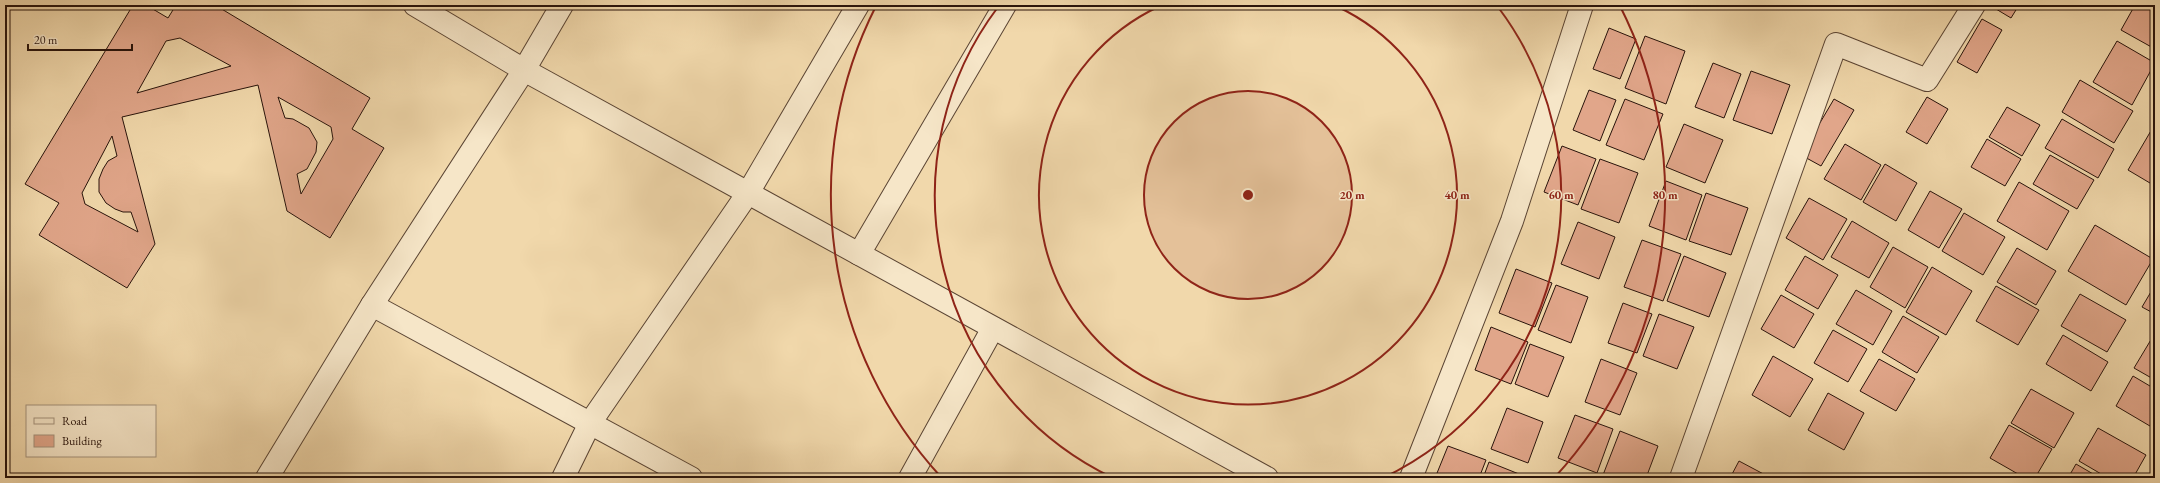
<svg xmlns="http://www.w3.org/2000/svg" width="2160" height="483" font-family="'EB Garamond',serif">
	<rect width="100%" height="100%" fill="#f1d8ab"/>
	<filter id="stains"><feTurbulence type="fractalNoise" baseFrequency=".005" numOctaves="4"/><feColorMatrix values="0 0 0 0 .2 0 0 0 0 .09 0 0 0 0 .02 0 0 0 .5 -.17"/></filter>
	<radialGradient id="worn" r=".72"><stop offset=".6" stop-color="#630" stop-opacity="0"/><stop offset="1" stop-color="#630" stop-opacity=".3"/></radialGradient>
	<!-- building -->
	<g fill="#e1a68a" stroke="#28130b" fill-rule="evenodd">
		<path d="M133,5H146L168,18L176,5H215L370,98L352,129L384,148L330,238L287,211L258,85L122,117L155,244L127,288L39,235L59,203L25,184ZM180,38L231,66L137,93L166,41ZM278,97L331,127L333,139L301,194L297,174L307,169L316,152L317,142L309,128L293,119L285,118ZM112,136L117,156L108,161L103,169L99,179V192L106,203L115,209L123,212H131L138,232L85,204L82,193Z"/>
		<polygon points="1992,5 2019,5 2011,18 1991,6"/>
		<polygon points="2135,5 2155,5 2155,49 2121,30"/>
		<polygon points="1982,19 2002,30 1977,73 1957,62"/>
		<polygon points="1609,28 1636,39 1620,79 1593,69"/>
		<polygon points="1645,36 1685,51 1666,104 1625,88"/>
		<polygon points="2117,41 2155,63 2132,105 2093,82"/>
		<polygon points="1713,63 1741,74 1724,118 1695,107"/>
		<polygon points="1751,71 1790,85 1772,134 1733,120"/>
		<polygon points="2080,80 2133,111 2114,143 2062,112"/>
		<polygon points="1589,90 1616,100 1600,141 1573,130"/>
		<polygon points="1927,97 1948,109 1927,144 1906,132"/>
		<polygon points="1625,99 1663,114 1644,160 1606,145"/>
		<polygon points="1834,99 1854,110 1821,166 1801,155"/>
		<polygon points="2007,107 2040,125 2022,156 1989,137"/>
		<polygon points="2062,119 2114,149 2098,178 2045,148"/>
		<polygon points="1684,124 1723,140 1705,183 1666,167"/>
		<polygon points="2152,129 2155,130 2155,186 2128,170"/>
		<polygon points="1987,139 2021,159 2005,186 1971,167"/>
		<polygon points="1845,144 1881,165 1861,200 1824,179"/>
		<polygon points="1562,146 1596,159 1578,205 1544,192"/>
		<polygon points="2050,155 2094,180 2077,209 2033,184"/>
		<polygon points="1600,159 1638,173 1619,223 1581,209"/>
		<polygon points="1885,164 1917,183 1896,221 1863,202"/>
		<polygon points="1666,181 1702,195 1686,240 1649,226"/>
		<polygon points="2019,182 2069,211 2047,250 1997,221"/>
		<polygon points="1930,191 1962,209 1939,248 1908,230"/>
		<polygon points="1706,193 1748,208 1731,255 1689,241"/>
		<polygon points="1809,198 1847,219 1823,260 1786,238"/>
		<polygon points="1964,213 2005,237 1983,275 1942,251"/>
		<polygon points="1852,221 1889,243 1869,278 1831,257"/>
		<polygon points="1578,222 1615,237 1599,279 1561,264"/>
		<polygon points="2095,225 2153,259 2126,305 2068,271"/>
		<polygon points="1642,240 1681,254 1663,301 1624,287"/>
		<polygon points="1893,247 1928,267 1905,308 1870,287"/>
		<polygon points="2017,248 2056,271 2036,305 1997,282"/>
		<polygon points="1684,256 1726,273 1709,317 1667,301"/>
		<polygon points="1805,256 1838,275 1818,309 1785,290"/>
		<polygon points="1932,267 1972,291 1946,335 1906,312"/>
		<polygon points="1516,269 1552,283 1535,327 1499,313"/>
		<polygon points="1556,285 1588,297 1571,343 1538,330"/>
		<polygon points="2155,285 2155,314 2142,307"/>
		<polygon points="1996,286 2039,310 2018,345 1976,321"/>
		<polygon points="1856,290 1892,311 1873,345 1836,324"/>
		<polygon points="2080,294 2126,320 2107,352 2061,326"/>
		<polygon points="1781,295 1814,314 1794,348 1761,329"/>
		<polygon points="1623,303 1652,314 1637,353 1608,343"/>
		<polygon points="1659,314 1694,327 1677,369 1643,356"/>
		<polygon points="1903,316 1939,337 1917,373 1882,352"/>
		<polygon points="1491,327 1528,342 1511,384 1475,370"/>
		<polygon points="1833,330 1867,349 1848,382 1814,363"/>
		<polygon points="2155,333 2155,380 2134,368"/>
		<polygon points="2063,335 2108,362 2091,391 2046,364"/>
		<polygon points="1530,344 1564,357 1548,397 1515,384"/>
		<polygon points="1773,356 1813,379 1790,417 1752,395"/>
		<polygon points="1601,359 1637,373 1620,415 1585,402"/>
		<polygon points="1879,359 1915,379 1896,411 1860,391"/>
		<polygon points="2133,376 2155,389 2155,429 2116,406"/>
		<polygon points="2031,389 2074,413 2054,448 2011,423"/>
		<polygon points="1828,393 1864,413 1844,450 1808,430"/>
		<polygon points="1507,408 1543,422 1528,463 1491,449"/>
		<polygon points="1575,415 1613,429 1597,473 1558,458"/>
		<polygon points="2009,425 2052,449 2035,478 2025,478 1990,458"/>
		<polygon points="2098,428 2146,455 2133,478 2108,478 2079,461"/>
		<polygon points="1620,431 1658,446 1646,478 1611,478 1603,475"/>
		<polygon points="1448,446 1486,460 1479,478 1435,478"/>
		<polygon points="1739,461 1771,478 1730,478"/>
		<polygon points="1489,462 1524,476 1523,478 1483,478"/>
		<polygon points="2076,464 2100,478 2068,478"/>
	</g>
	<g fill="none" stroke-linecap="round" stroke-linejoin="round">
		<defs>
			<g id="minor">
				<polyline points="562,5 524,70 1267,478"/>
				<polyline points="859,254 1005,5"/>
				<polyline points="372,305 691,478"/>
				<polyline points="267,478 372,305 524,70 415,5"/>
				<polyline points="563,478 590,423 748,193 858,5"/>
				<polyline points="910,478 993,328"/>
				<polyline points="1411,478 1512,221 1582,5"/>
				<polyline points="1681,478 1836,44 1927,80 1974,5"/>
			</g>
		</defs>
		<!-- minor casing -->
		<use href="#minor" stroke="#5a4433" stroke-width="24"/>
		<!-- minor -->
		<use href="#minor" stroke="#f6e6c8" stroke-width="22"/>
	</g>
	<!-- distance rings -->
	<circle cx="1248" cy="195" r="104" fill="#8f2418" fill-opacity=".12"/>
	<g fill="none" stroke="#8f2418" stroke-width="2">
		<circle cx="1248" cy="195" r="104"/>
		<path d="M1336 6A209 209 0 1 1 1160 6"/>
		<path d="M1113 478A313 313 0 0 1 998 7M1498 7A313 313 0 0 1 1383 478"/>
		<path d="M941 477A417 417 0 0 1 876 6M1620 6A417 417 0 0 1 1555 477"/>
	</g>
	<circle cx="1248" cy="195" r="6" fill="#8f2418" stroke="#f6e6c8" stroke-width="2"/>
	<g font-size="12" text-anchor="middle" font-weight="bold" fill="#8f2418" stroke="#f6e6c8" stroke-width="3" stroke-linejoin="round" paint-order="stroke">
		<text x="1352" y="199">20 m</text>
		<text x="1457" y="199">40 m</text>
		<text x="1561" y="199">60 m</text>
		<text x="1665" y="199">80 m</text>
	</g>
	<!-- margin -->
	<rect width="2160" height="483" fill="none" stroke="#f1d8ab" stroke-width="20"/>
	<rect x="6" y="6" width="2148" height="471" fill="none" stroke="#28130b" stroke-width="2"/>
	<rect x="10" y="10" width="2140" height="463" fill="none" stroke="#28130b"/>
	<!-- legend -->
	<rect x="26" y="405" width="130" height="52" fill="#f6e6c8" stroke="#a4927c"/>
	<rect x="34" y="418" width="20" height="6" fill="#f6e6c8" stroke="#a4927c"/>
	<text x="62" y="425" font-size="12" fill="#28130b">Road</text>
	<rect x="34" y="435" width="20" height="12" fill="#e1a68a" stroke="#a4927c"/>
	<text x="62" y="445" font-size="12" fill="#28130b">Building</text>
	<!-- scale -->
	<path d="M28 44v6h104v-6" fill="none" stroke="#28130b" stroke-width="2"/>
	<text x="34" y="44" font-size="12" fill="#28130b" stroke="#f6e6c8" stroke-width="3" paint-order="stroke">20 m</text>
	<rect width="100%" height="100%" filter="url(#stains)"/>
	<rect width="100%" height="100%" fill="url(#worn)"/>
</svg>
